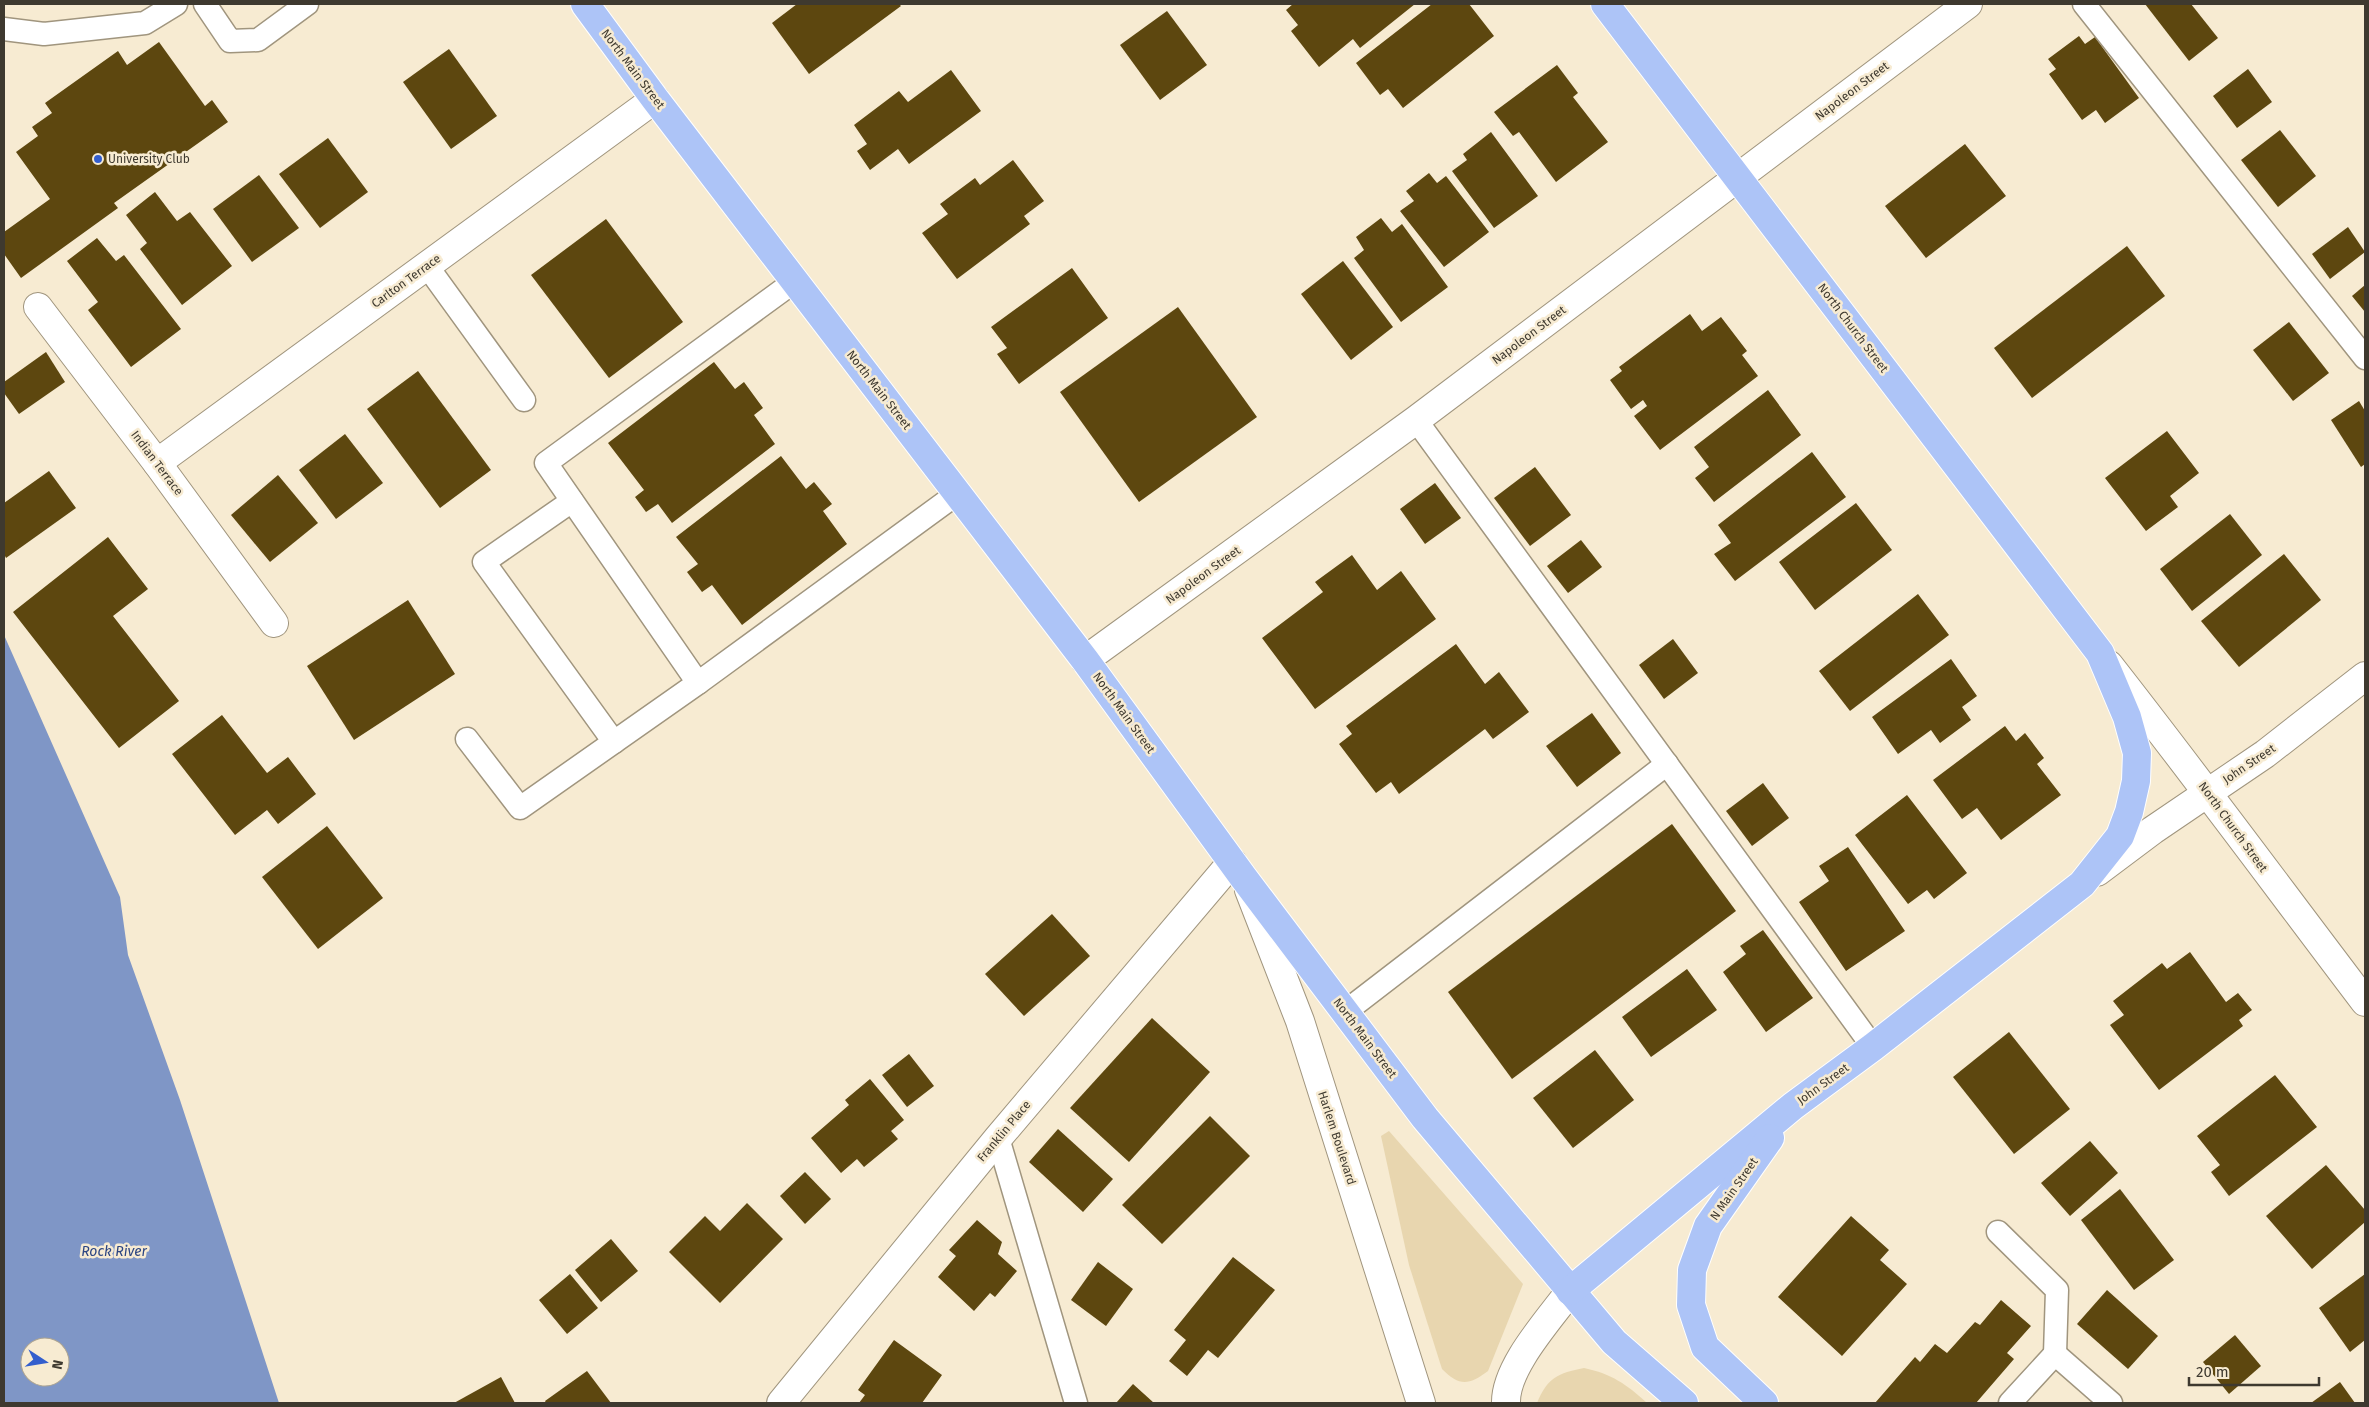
<svg xmlns="http://www.w3.org/2000/svg" width="2369" height="1407" font-family="'Fira Sans',sans-serif">
	<rect width="100%" height="100%" fill="#f7ebd2"/>
	<!-- green -->
	<g fill="#e8d6af">
		<path d="M1389,1131L1523,1284L1488,1371C1468,1386 1459,1386 1442,1369L1409,1265L1381,1136Z"/>
		<path d="M1584,1368C1612,1374 1626,1384 1647,1403H1537C1547,1378 1558,1373 1584,1368Z"/>
	</g>
	<!-- water -->
	<path fill="#7f96c6" fill-rule="evenodd" d="M4,635L120,897L128,955L180,1100L279,1403H4ZM30,1347H60V1377H30Z"/>
	<!-- building -->
	<g fill="#5d470f">
		<polygon points="797,4 899,4 901,6 809,74 772,23"/>
		<polygon points="1293,4 1415,4 1360,48 1353,39 1319,67 1291,31 1298,25 1286,10"/>
		<polygon points="1432,4 1469,4 1494,36 1403,108 1388,89 1380,95 1356,63"/>
		<polygon points="2145,4 2191,4 2218,38 2189,61"/>
		<polygon points="1167,11 1207,65 1160,100 1120,45"/>
		<polygon points="2079,36 2085,44 2095,37 2139,98 2105,123 2096,110 2082,120 2049,74 2056,69 2048,59"/>
		<polygon points="159,42 205,106 212,100 228,122 114,203 118,208 21,278 4,254 4,232 50,199 16,152 38,136 32,127 52,113 45,103 118,51 127,65"/>
		<polygon points="449,49 497,116 451,149 403,82"/>
		<polygon points="1557,65 1578,93 1573,97 1608,142 1556,182 1519,132 1513,136 1494,112"/>
		<polygon points="2248,69 2272,102 2237,128 2213,96"/>
		<polygon points="951,70 981,111 909,164 898,149 870,170 857,151 867,144 854,125 899,91 908,102"/>
		<polygon points="2280,130 2316,176 2278,207 2241,160"/>
		<polygon points="1491,132 1538,196 1494,228 1452,171 1467,160 1463,154"/>
		<polygon points="328,138 368,192 320,228 279,174"/>
		<polygon points="1965,144 2006,196 1926,258 1885,206"/>
		<polygon points="1013,160 1044,201 1024,216 1030,224 957,279 922,233 948,214 940,204 975,178 980,185"/>
		<polygon points="1429,173 1437,183 1446,176 1489,232 1444,267 1400,211 1414,201 1406,191"/>
		<polygon points="259,175 299,228 252,262 213,209"/>
		<polygon points="155,192 177,221 190,212 232,266 182,305 140,249 147,243 126,215"/>
		<polygon points="1381,218 1392,232 1402,224 1448,287 1401,322 1354,258 1364,250 1356,237"/>
		<polygon points="606,219 683,322 609,378 531,275"/>
		<polygon points="2348,227 2365,252 2330,279 2312,254"/>
		<polygon points="97,238 116,261 124,255 181,329 131,367 88,310 98,302 67,261"/>
		<polygon points="2127,246 2165,296 2032,398 1994,348"/>
		<polygon points="1343,261 1393,327 1351,360 1301,294"/>
		<polygon points="1072,268 1108,318 1019,384 997,354 1007,348 991,327"/>
		<polygon points="2365,285 2365,312 2352,296"/>
		<polygon points="1178,307 1257,417 1139,502 1060,392"/>
		<polygon points="1690,314 1702,331 1721,317 1747,351 1742,355 1758,376 1660,450 1634,416 1647,406 1643,400 1631,409 1610,380 1622,371 1619,367"/>
		<polygon points="2289,322 2329,373 2293,401 2253,350"/>
		<polygon points="46,352 65,382 19,414 4,393 4,382"/>
		<polygon points="714,362 735,389 744,382 763,408 754,415 775,444 672,523 658,504 646,512 635,497 644,490 608,443"/>
		<polygon points="418,371 491,470 440,508 367,409"/>
		<polygon points="1768,390 1801,435 1714,502 1695,478 1709,467 1694,447"/>
		<polygon points="2359,401 2365,411 2365,464 2361,467 2331,420"/>
		<polygon points="2167,431 2199,473 2170,496 2178,507 2146,531 2105,478"/>
		<polygon points="345,434 383,483 336,519 299,470"/>
		<polygon points="1812,452 1846,497 1735,581 1714,554 1731,543 1718,525"/>
		<polygon points="781,456 806,489 814,482 832,504 823,511 847,544 742,625 712,585 702,592 687,572 698,564 676,537"/>
		<polygon points="1535,467 1571,515 1530,546 1494,498"/>
		<polygon points="49,471 76,508 6,558 4,554 4,503"/>
		<polygon points="278,475 318,523 270,562 231,515"/>
		<polygon points="1435,483 1461,518 1425,544 1400,509"/>
		<polygon points="1856,503 1892,550 1815,610 1779,562"/>
		<polygon points="2230,514 2262,555 2192,611 2160,569"/>
		<polygon points="108,537 148,589 113,616 179,701 119,748 13,612"/>
		<polygon points="1581,540 1602,567 1568,593 1547,566"/>
		<polygon points="2284,554 2321,600 2239,667 2201,621"/>
		<polygon points="1352,555 1377,590 1401,571 1436,619 1315,709 1262,638 1323,592 1315,582"/>
		<polygon points="1918,594 1949,635 1850,711 1819,671"/>
		<polygon points="408,600 455,674 354,740 307,666"/>
		<polygon points="1673,639 1698,673 1664,699 1639,665"/>
		<polygon points="1456,644 1485,684 1499,672 1529,712 1493,739 1485,729 1399,794 1391,782 1376,793 1339,744 1352,734 1346,726"/>
		<polygon points="1951,659 1977,696 1962,707 1971,720 1940,743 1931,730 1898,754 1872,717"/>
		<polygon points="1592,713 1621,753 1577,787 1546,746"/>
		<polygon points="222,715 267,773 288,757 316,794 278,824 267,810 235,835 172,754"/>
		<polygon points="2005,726 2016,741 2025,733 2044,758 2037,764 2061,795 2001,840 1977,808 1962,819 1933,780"/>
		<polygon points="1763,783 1789,818 1752,846 1726,811"/>
		<polygon points="1907,795 1967,873 1934,899 1927,890 1908,904 1855,835"/>
		<polygon points="1672,824 1736,911 1512,1079 1448,992"/>
		<polygon points="327,826 383,898 318,949 262,877"/>
		<polygon points="1848,847 1905,931 1846,971 1799,902 1829,881 1819,866"/>
		<polygon points="1052,914 1090,956 1024,1016 985,974"/>
		<polygon points="1763,930 1813,998 1766,1032 1723,972 1746,954 1740,946"/>
		<polygon points="2190,952 2226,1002 2238,993 2252,1010 2239,1020 2243,1026 2159,1090 2110,1025 2124,1015 2113,1001 2162,963 2167,969"/>
		<polygon points="1687,969 1717,1010 1651,1057 1622,1017"/>
		<polygon points="1152,1018 1210,1072 1129,1162 1070,1108"/>
		<polygon points="2009,1032 2070,1109 2014,1154 1953,1077"/>
		<polygon points="1595,1050 1634,1100 1573,1148 1533,1098"/>
		<polygon points="909,1054 934,1086 907,1107 882,1075"/>
		<polygon points="2275,1075 2317,1127 2229,1196 2211,1172 2220,1165 2197,1136"/>
		<polygon points="870,1079 904,1120 891,1131 898,1139 864,1167 857,1159 841,1173 811,1138 849,1105 845,1100"/>
		<polygon points="1210,1116 1250,1156 1162,1244 1122,1205"/>
		<polygon points="1058,1129 1113,1179 1083,1212 1029,1162"/>
		<polygon points="2090,1141 2118,1173 2070,1216 2041,1183"/>
		<polygon points="2326,1165 2365,1210 2365,1222 2312,1269 2266,1216"/>
		<polygon points="805,1172 831,1199 805,1224 780,1196"/>
		<polygon points="2120,1189 2174,1260 2134,1290 2081,1220"/>
		<polygon points="747,1203 783,1239 720,1303 669,1252 705,1216 720,1231"/>
		<polygon points="1851,1216 1889,1250 1880,1260 1907,1284 1842,1356 1778,1297"/>
		<polygon points="977,1220 1002,1242 998,1254 1017,1271 995,1297 990,1293 974,1311 938,1277 956,1256 949,1250"/>
		<polygon points="611,1239 638,1271 601,1302 575,1270"/>
		<polygon points="1233,1257 1275,1290 1218,1358 1208,1350 1187,1376 1169,1361 1186,1340 1174,1330"/>
		<polygon points="1098,1262 1133,1289 1106,1326 1071,1300"/>
		<polygon points="570,1274 598,1308 567,1334 539,1300"/>
		<polygon points="2365,1274 2365,1340 2350,1352 2319,1308"/>
		<polygon points="2107,1290 2158,1336 2128,1369 2077,1324"/>
		<polygon points="2001,1300 2031,1326 2007,1353 2014,1359 1976,1403 1875,1403 1915,1357 1920,1362 1935,1344 1947,1353 1975,1322 1980,1325"/>
		<polygon points="2235,1335 2261,1366 2229,1394 2203,1362"/>
		<polygon points="894,1340 942,1375 922,1403 859,1403 865,1395 858,1390"/>
		<polygon points="587,1371 611,1403 546,1403 545,1401"/>
		<polygon points="501,1377 515,1403 454,1403"/>
		<polygon points="2340,1382 2355,1403 2311,1403"/>
		<polygon points="1133,1384 1154,1403 1116,1403"/>
	</g>
	<g fill="none" stroke-linecap="round" stroke-linejoin="round">
		<defs>
			<g id="service">
				<polyline points="205,4 230,41 258,40 307,4"/>
				<polyline points="2084,4 2365,358"/>
				<polyline points="4,29 44,34 145,23 176,4"/>
				<polyline points="427,266 524,400"/>
				<polyline points="1416,420 1873,1047"/>
				<polyline points="572,501 484,562 614,742"/>
				<polyline points="698,683 958,493"/>
				<polyline points="467,739 520,808 698,683 546,463 795,281"/>
				<polyline points="1345,1012 1667,764"/>
				<polyline points="998,1138 1076,1403"/>
				<polyline points="1998,1232 2057,1290 2055,1354"/>
				<polyline points="2010,1403 2055,1354 2111,1403"/>
			</g>
			<g id="minor">
				<polyline points="38,307 157,463 274,623"/>
				<polyline points="157,463 655,99"/>
				<polyline points="1085,660 1416,420 1968,4"/>
				<polyline points="2097,872 2153,830 2265,754 2365,676"/>
				<polyline points="781,1403 998,1138 1232,862"/>
			</g>
			<g id="tertiary">
				<path d="M2109,665C2196,776 2280,890 2365,1002"/>
				<polyline points="1249,890 1300,1021 1421,1403"/>
				<path d="M1506,1403C1505,1367 1549,1320 1570,1291"/>
			</g>
			<g id="primary">
				<polyline points="585,4 655,99 1085,660 1243,877 1425,1118 1614,1342 1684,1403"/>
				<polyline points="1570,1291 1793,1106 1873,1047 2082,884 2120,836 2129,812 2136,781 2137,753 2127,717 2100,653 1605,4"/>
				<polyline points="1764,1403 1705,1347 1691,1305 1692,1270 1708,1226 1770,1138"/>
			</g>
		</defs>
		<!-- service casing -->
		<use href="#service" stroke="#a0957e" stroke-width="25"/>
		<!-- minor casing -->
		<use href="#minor" stroke="#a0957e" stroke-width="30"/>
		<!-- tertiary casing -->
		<use href="#tertiary" stroke="#a0957e" stroke-width="30"/>
		<!-- primary casing -->
		<use href="#primary" stroke="#fff" stroke-width="30"/>
		<!-- service -->
		<use href="#service" stroke="#fff" stroke-width="22"/>
		<!-- minor -->
		<use href="#minor" stroke="#fff" stroke-width="28"/>
		<!-- tertiary -->
		<use href="#tertiary" stroke="#fff" stroke-width="28"/>
		<!-- primary -->
		<use href="#primary" stroke="#adc4f7" stroke-width="28"/>
	</g>
	<!-- markers -->
	<circle fill="#335ecd" stroke="#f7ebd2" stroke-width="2" cx="98" cy="159" r="5"/>
	<g text-anchor="middle" stroke-width="5" stroke-linejoin="round" paint-order="stroke">
		<!-- street labels -->
		<g font-size="12" fill="#3e392f" stroke="#f7ebd2">
			<text transform="translate(633 69) rotate(53)" y="4">North Main Street</text>
			<text transform="translate(1852 91) rotate(-37)" y="4">Napoleon Street</text>
			<text transform="translate(406 281) rotate(-36)" y="4">Carlton Terrace</text>
			<text transform="translate(1853 328) rotate(53)" y="4">North Church Street</text>
			<text transform="translate(1529 335) rotate(-37)" y="4">Napoleon Street</text>
			<text transform="translate(879 390) rotate(52)" y="4">North Main Street</text>
			<text transform="translate(157 463) rotate(53)" y="4">Indian Terrace</text>
			<text transform="translate(1203 575) rotate(-36)" y="4">Napoleon Street</text>
			<text transform="translate(1124 713) rotate(54)" y="4">North Main Street</text>
			<text transform="translate(2249 764) rotate(-34)" y="4">John Street</text>
			<text transform="translate(2233 827) rotate(54)" y="4">North Church Street</text>
			<text transform="translate(1365 1038) rotate(53)" y="4">North Main Street</text>
			<text transform="translate(1823 1084) rotate(-36)" y="4">John Street</text>
			<text transform="translate(1004 1131) rotate(-50)" y="4">Franklin Place</text>
			<text transform="translate(1337 1138) rotate(72)" y="4">Harlem Boulevard</text>
			<text transform="translate(1734 1189) rotate(-55)" y="4">N Main Street</text>
		</g>
		<!-- poi labels -->
		<g font-size="12" fill="#3e392f" stroke="#f7ebd2" text-anchor="start">
			<text x="108" y="163">University Club</text>
		</g>
		<!-- water labels -->
		<g font-size="14" font-style="italic" fill="#2c4582" stroke="#f7ebd2">
			<text x="114" y="1256">Rock River</text>
		</g>
	</g>
	<!-- border -->
	<rect width="2369" height="1407" fill="none" stroke="#3e392f" stroke-width="10"/>
	<!-- north arrow -->
	<g transform="translate(45 1362) rotate(102)"><circle r="24" fill="#f7ebd2" stroke="#ada491"/>
	<path d="M0-4L9 19L0 12L-9 19Z" fill="#335ecd"/>
	<text y="-8" font-size="14" font-weight="bold" text-anchor="middle" fill="#3e392f">N</text>
	</g>
	<!-- scale -->
	<path d="M2189 1377v8h130v-8" fill="none" stroke="#3e392f" stroke-width="2.5"/>
	<text x="2196" y="1377" font-size="15" fill="#3e392f" stroke="#f7ebd2" stroke-width="4" paint-order="stroke">20 m</text>
</svg>
